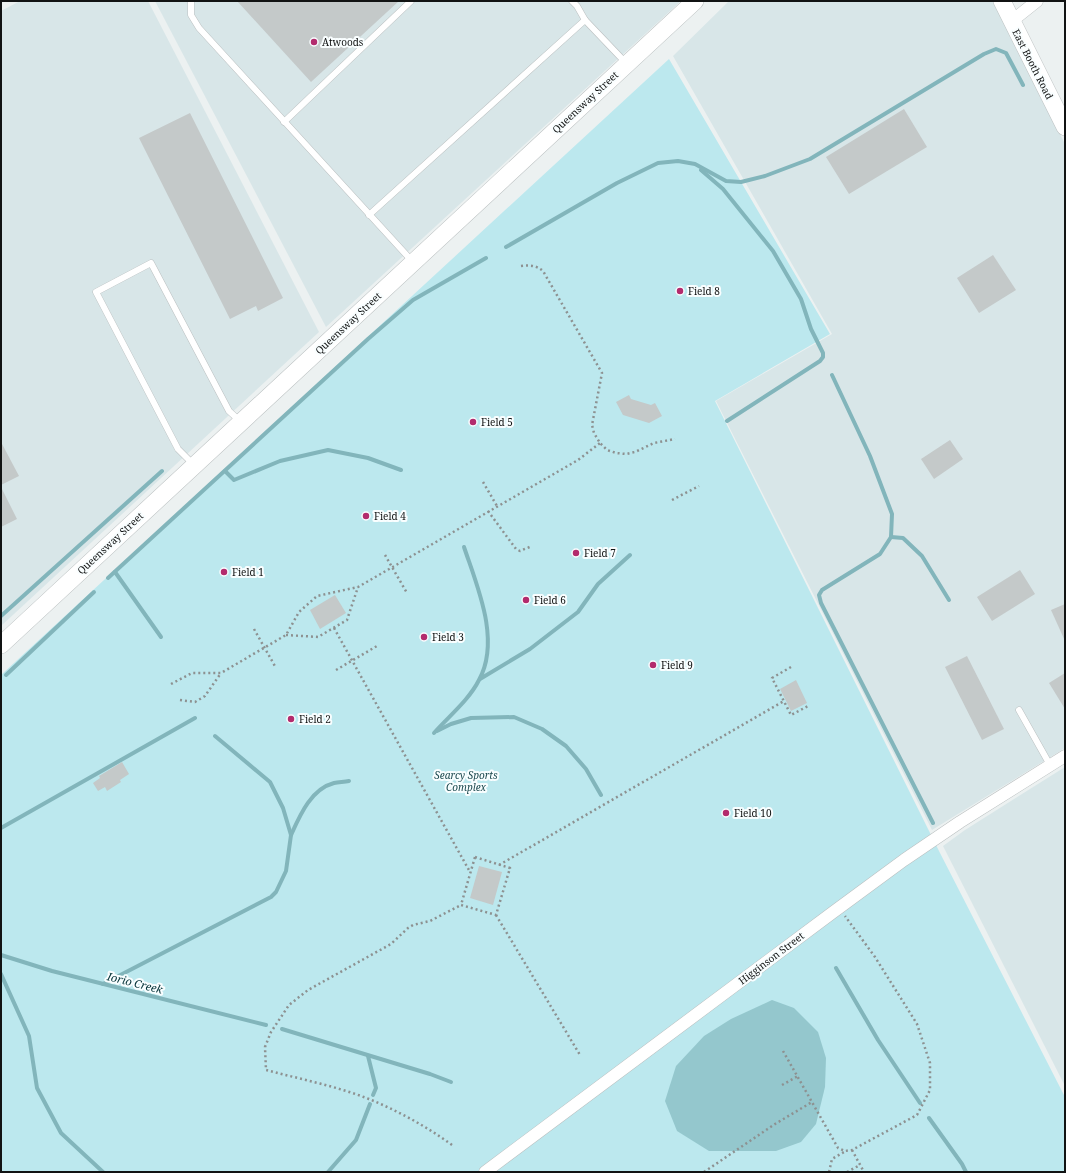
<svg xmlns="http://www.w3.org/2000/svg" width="1066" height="1173" font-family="'Noto Serif',serif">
	<rect width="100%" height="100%" fill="#ecf1f1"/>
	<!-- built -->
	<g fill="#d8e6e8">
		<polygon points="20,1 148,1 319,332 1,626 1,11"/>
		<polygon points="155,1 681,1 326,327"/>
		<polygon points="729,1 993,1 1065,144 1065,748 932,830 716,401 832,334 673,56"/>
		<polygon points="1065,767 1065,1086 943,846 965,830"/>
	</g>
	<!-- green -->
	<polygon fill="#bce8ee" points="669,59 830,334 715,401 940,853 1065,1097 1065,1172 1,1172 1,675"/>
	<!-- forest -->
	<polygon fill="#94c7cd" points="772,1000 794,1008 818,1032 826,1058 825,1087 816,1124 801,1142 776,1151 709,1151 677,1131 665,1101 676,1066 704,1036 731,1019"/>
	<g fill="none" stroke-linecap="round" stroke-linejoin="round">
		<!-- stream -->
		<g stroke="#82b5bb" stroke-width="4">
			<polyline points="701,170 723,189 773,251 801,299 811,329 823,353 823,357 820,361 727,421"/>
			<polyline points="506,247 617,183 658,163 678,161 695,164 726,181 741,182 765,176 810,159 984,54 996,49 1006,53 1023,85"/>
			<polyline points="832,375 870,456 892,514 891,537 880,554 822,590 819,595 821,603 933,823"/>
			<polyline points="225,471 234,480 280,461 328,450 368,458 401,470"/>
			<polyline points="891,537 903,538 922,556 949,600"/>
			<polyline points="115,572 161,637"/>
			<polyline points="108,578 368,339 413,300 486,258"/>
			<polyline points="1,616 162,471"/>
			<polyline points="6,675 94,592"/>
			<polyline points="480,679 530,649 578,612 598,584 630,555"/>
			<polyline points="437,731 451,724 471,718 514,717 542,729 566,746 586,769 601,795"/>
			<path d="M434,733C449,716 469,700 479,680C501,640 477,586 464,547"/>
			<polyline points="1,828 195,718"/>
			<path d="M291,835C300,815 311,789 334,783C339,782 344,782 349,781"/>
			<polyline points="1,955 52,971 266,1025"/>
			<polyline points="836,968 878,1040 920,1103"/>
			<polyline points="1,974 29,1036 37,1088 61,1133 103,1172"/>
			<polyline points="103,984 271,897 276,892 286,871 291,835 283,808 270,782 215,736"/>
			<polyline points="282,1029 430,1074 451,1082"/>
			<polyline points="368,1056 376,1088 373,1095"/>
			<polyline points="929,1118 962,1164 966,1172"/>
			<polyline points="328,1172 356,1140 370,1104"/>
		</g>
	</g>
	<!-- building -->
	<g fill="#c4c9c9">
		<polygon points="237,1 399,1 311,82"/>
		<polygon points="904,109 927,147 849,194 826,157"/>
		<polygon points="190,113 283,298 258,311 256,306 230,319 139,138"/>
		<polygon points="993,255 1016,290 979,313 957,278"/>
		<polygon points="629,395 631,399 651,405 655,403 662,416 649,423 623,415 616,402"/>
		<polygon points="950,440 963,459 934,479 921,459"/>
		<polygon points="1,442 19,476 1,485"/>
		<polygon points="1,487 17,519 1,527"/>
		<polygon points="1020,570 1035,594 992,621 977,597"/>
		<polygon points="335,595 346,613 320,629 310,610"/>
		<polygon points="1065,604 1065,641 1051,610"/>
		<polygon points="967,656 1004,729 982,740 945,667"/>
		<polygon points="1065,673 1065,709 1049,683"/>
		<polygon points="796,680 807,703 791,711 780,689"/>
		<polygon points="122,762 129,774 120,780 121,782 107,791 105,787 98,791 93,783 100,778 99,776"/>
		<polygon points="479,866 502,872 493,905 470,898"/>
	</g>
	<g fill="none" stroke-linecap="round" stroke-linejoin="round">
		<defs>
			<g id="lane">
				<polyline points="191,1 191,15 199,28 412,261"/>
				<polyline points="572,1 577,6 585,20 626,63"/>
				<polyline points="284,122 411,1"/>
				<polyline points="369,215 585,20"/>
				<polyline points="193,464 178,449 96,292 151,263 229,411 241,422"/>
				<polyline points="1019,710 1050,765"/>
			</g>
			<g id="street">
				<polyline points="1012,21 1037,1"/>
				<polyline points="485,1172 832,913 904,860 960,822 1065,756"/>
			</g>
			<g id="secondary">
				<polyline points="1002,1 1065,127"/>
				<polyline points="1,645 695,1"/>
			</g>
		</defs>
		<!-- lane casing -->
		<use href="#lane" stroke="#bbc0c1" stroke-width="7"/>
		<!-- street casing -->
		<use href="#street" stroke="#bbc0c1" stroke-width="13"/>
		<!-- secondary casing -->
		<use href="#secondary" stroke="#bbc0c1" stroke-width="18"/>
		<!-- path -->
		<g stroke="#8d9191" stroke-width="2.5" stroke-dasharray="2 3" stroke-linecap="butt">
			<path d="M521,266C529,265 536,265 543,271L602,373L592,425L594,433L600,443L607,450L616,453L626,454L635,452L654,443L675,439"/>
			<polyline points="483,482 497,506"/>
			<polyline points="672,500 699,486"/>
			<polyline points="488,511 516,549 520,551 532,546"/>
			<polyline points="385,555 407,593"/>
			<polyline points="334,628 470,872"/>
			<polyline points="254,629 276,668"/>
			<polyline points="286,635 318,637 347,620 358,587"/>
			<polyline points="791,667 772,678 791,715 810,705"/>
			<polyline points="336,670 377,646"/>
			<polyline points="171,684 192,673 221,673 286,635 299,612 317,596 358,587 578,460 600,443"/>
			<polyline points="180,700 195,702 205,696 221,673"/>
			<polygon points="475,857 510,868 496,915 461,905"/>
			<polyline points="499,865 784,701"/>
			<polyline points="496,915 580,1055"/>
			<polyline points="783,1051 838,1148 845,1151 852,1150 917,1115 930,1090 930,1063 917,1024 875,957 845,916"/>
			<polyline points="782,1085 798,1076"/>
			<path d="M452,1145C426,1126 398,1111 369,1099C336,1086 300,1079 266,1070L265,1047L271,1032L289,1005L308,990L391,944L408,928L413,925L430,921L461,905"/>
			<polyline points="852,1150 864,1172"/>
			<polyline points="704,1172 775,1124 812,1102"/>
			<polyline points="829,1172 832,1159 844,1152"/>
			<polyline points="847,1172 860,1165"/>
		</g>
		<!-- lane -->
		<use href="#lane" stroke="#fff" stroke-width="6"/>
		<!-- street -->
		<use href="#street" stroke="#fff" stroke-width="12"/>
		<!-- secondary -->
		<use href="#secondary" stroke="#fff" stroke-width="17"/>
	</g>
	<!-- markers -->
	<g fill="#b32b6d" stroke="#f9feff" stroke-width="1.5">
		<circle cx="314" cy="42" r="4"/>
		<circle cx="680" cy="291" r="4"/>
		<circle cx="473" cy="422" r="4"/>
		<circle cx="366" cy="516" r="4"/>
		<circle cx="576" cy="553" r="4"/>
		<circle cx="224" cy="572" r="4"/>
		<circle cx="526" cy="600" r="4"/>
		<circle cx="424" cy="637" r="4"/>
		<circle cx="653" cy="665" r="4"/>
		<circle cx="291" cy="719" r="4"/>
		<circle cx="726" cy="813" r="4"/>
	</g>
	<g text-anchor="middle" stroke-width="4" stroke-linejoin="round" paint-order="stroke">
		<!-- poi labels -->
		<g font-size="10" fill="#111313" stroke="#f9feff" text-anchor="start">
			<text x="322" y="46">Atwoods</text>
			<text x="688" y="295">Field 8</text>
			<text x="481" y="426">Field 5</text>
			<text x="374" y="520">Field 4</text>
			<text x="584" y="557">Field 7</text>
			<text x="232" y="576">Field 1</text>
			<text x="534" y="604">Field 6</text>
			<text x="432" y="641">Field 3</text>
			<text x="661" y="669">Field 9</text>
			<text x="299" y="723">Field 2</text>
			<text x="734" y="817">Field 10</text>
		</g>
		<!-- street labels -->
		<g font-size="10" fill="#111313" stroke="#f9feff">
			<text transform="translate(1033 64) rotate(63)" y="4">East Booth Road</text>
			<text transform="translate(585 102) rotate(-43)" y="4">Queensway Street</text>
			<text transform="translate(348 323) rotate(-43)" y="4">Queensway Street</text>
			<text transform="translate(110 543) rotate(-43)" y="4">Queensway Street</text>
			<text transform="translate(771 958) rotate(-37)" y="4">Higginson Street</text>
		</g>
		<!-- park labels -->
		<g font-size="10" font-style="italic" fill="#1c494f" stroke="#f9feff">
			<text x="466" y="779">Searcy Sports<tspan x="466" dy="12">Complex</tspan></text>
		</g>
		<!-- water labels -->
		<g font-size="11" font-style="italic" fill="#003036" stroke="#f9feff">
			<text transform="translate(135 983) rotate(14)" y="4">Iorio Creek</text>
		</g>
	</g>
	<!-- border -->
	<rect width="1066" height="1173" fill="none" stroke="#111313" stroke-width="4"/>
</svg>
